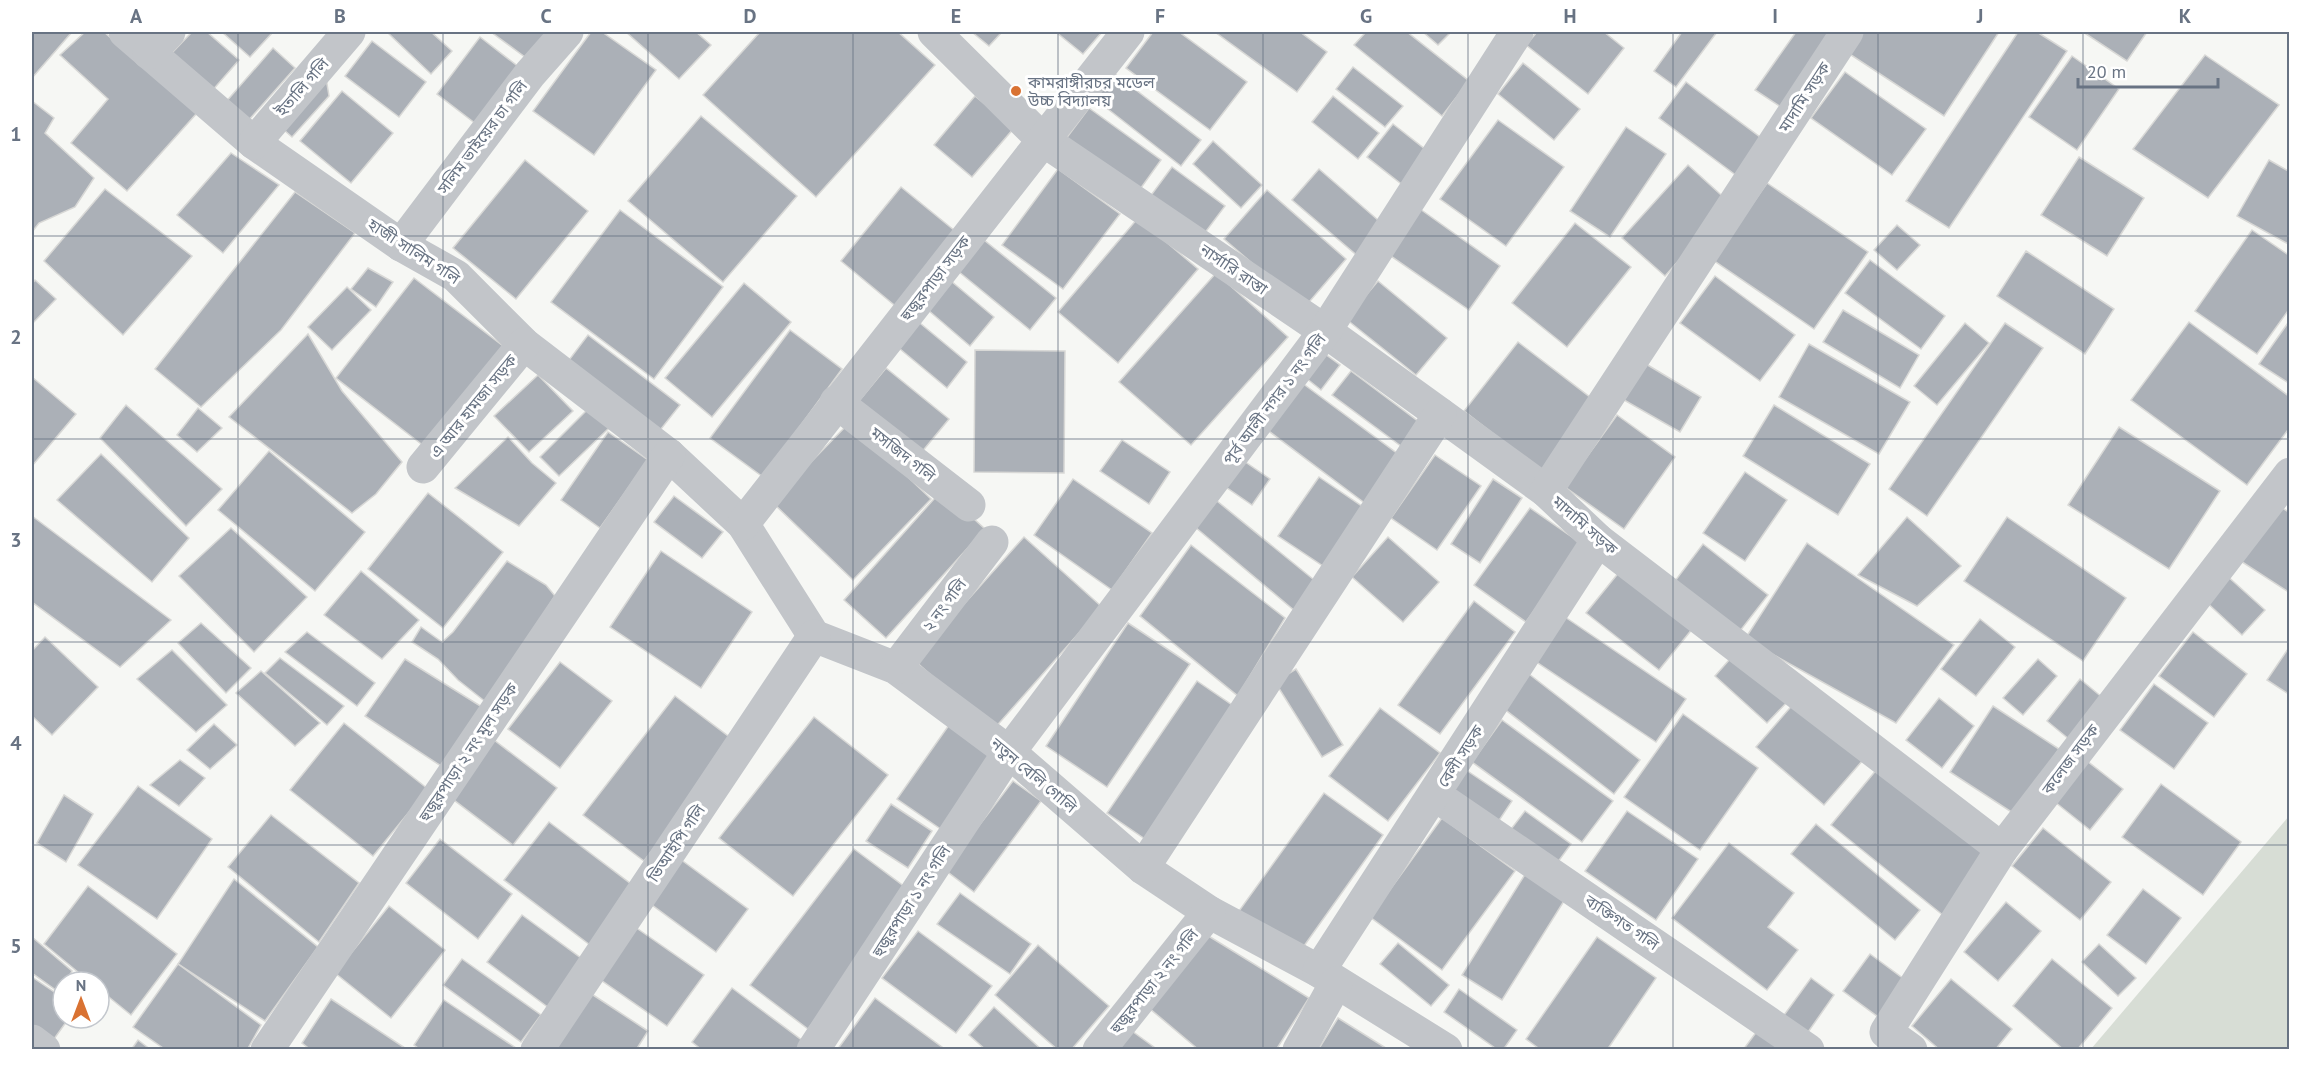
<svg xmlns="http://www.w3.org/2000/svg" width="2321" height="1081" font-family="'PT Sans','Noto Sans Bengali',sans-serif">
	<rect width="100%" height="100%" fill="#f6f7f4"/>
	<!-- park -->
	<polygon fill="#d7ddd5" points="2289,816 2289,1049 2091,1049"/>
	<!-- building -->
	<g fill="#abb0b7" stroke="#d8d8d6" stroke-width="1.5">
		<polygon points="32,32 72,32 32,78"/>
		<polygon points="85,32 104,32 197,113 127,191 71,143 108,99 60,55"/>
		<polygon points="192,32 207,32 239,60 211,92 170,55"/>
		<polygon points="222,32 273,32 250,57"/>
		<polygon points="387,32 431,32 452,51 431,74"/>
		<polygon points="491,32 549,32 529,60"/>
		<polygon points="591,32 602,32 656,70 594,155 533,111"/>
		<polygon points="626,32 696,32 711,45 679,79"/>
		<polygon points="760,32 898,32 935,65 816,197 703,95"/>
		<polygon points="972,32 1002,32 989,46"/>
		<polygon points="1056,32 1102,32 1083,54"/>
		<polygon points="1153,32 1179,32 1247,82 1210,130 1126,68"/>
		<polygon points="1215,32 1300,32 1327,52 1297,92"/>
		<polygon points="1366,32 1407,32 1469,81 1442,116 1354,45"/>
		<polygon points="1423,32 1451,32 1438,45"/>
		<polygon points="1537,32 1604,32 1624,48 1588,94 1526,45"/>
		<polygon points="1682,32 1717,32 1676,87 1654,71"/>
		<polygon points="1796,32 1837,32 1784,109 1755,90"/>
		<polygon points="1862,32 1999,32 1944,116 1848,53"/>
		<polygon points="2018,32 2037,32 2067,51 1949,228 1906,201"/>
		<polygon points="2083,32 2147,32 2127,61"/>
		<polygon points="480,37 524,71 480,127 437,94"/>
		<polygon points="372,41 426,82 399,117 345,76"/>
		<polygon points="273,48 295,68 247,122 225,103"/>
		<polygon points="2205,55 2279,105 2208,198 2133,149"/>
		<polygon points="2072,56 2119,89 2077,150 2029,117"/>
		<polygon points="1523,63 1580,109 1554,140 1498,94"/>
		<polygon points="324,66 329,96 292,137 275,122"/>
		<polygon points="1353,67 1403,106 1385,127 1336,89"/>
		<polygon points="1845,72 1926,129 1892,175 1811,118"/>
		<polygon points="1115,74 1201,140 1181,166 1095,99"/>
		<polygon points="1686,82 1764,140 1737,176 1659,118"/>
		<polygon points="342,91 393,133 351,183 300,141"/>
		<polygon points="975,96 1014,128 972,177 934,145"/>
		<polygon points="1333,96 1379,133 1358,159 1312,122"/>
		<polygon points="32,101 54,118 45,133 94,178 75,207 39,223 32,232"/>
		<polygon points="1089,108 1161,160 1138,192 1065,140"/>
		<polygon points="701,116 797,196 723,282 628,201"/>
		<polygon points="1498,120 1564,167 1506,246 1440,199"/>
		<polygon points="1393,124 1435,157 1409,190 1367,157"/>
		<polygon points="1626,127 1666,154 1610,237 1570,211"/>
		<polygon points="1213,141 1262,185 1241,208 1193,164"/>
		<polygon points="231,153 279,185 223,253 177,215"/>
		<polygon points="2079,157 2144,198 2107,256 2041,215"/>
		<polygon points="525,160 588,211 516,299 453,248"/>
		<polygon points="2269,160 2290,172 2290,245 2237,216"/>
		<polygon points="1688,165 1730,203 1665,276 1622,238"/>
		<polygon points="1172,167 1225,206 1201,238 1149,198"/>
		<polygon points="1058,169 1120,214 1063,289 1002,245"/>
		<polygon points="1319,169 1386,227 1360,258 1292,200"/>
		<polygon points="1767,183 1868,252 1814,329 1713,260"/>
		<polygon points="901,187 960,235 899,309 841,261"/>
		<polygon points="105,189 192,256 123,335 44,261"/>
		<polygon points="1267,190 1346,259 1304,308 1224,239"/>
		<polygon points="295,192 355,233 281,330 201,407 155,369"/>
		<polygon points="1420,209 1500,266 1469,310 1388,254"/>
		<polygon points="620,210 723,287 654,379 551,302"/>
		<polygon points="1138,218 1198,269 1118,363 1058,312"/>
		<polygon points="1575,223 1631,267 1567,347 1512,303"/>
		<polygon points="1897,225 1920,245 1897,270 1874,250"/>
		<polygon points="2252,230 2290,256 2290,308 2257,354 2195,311"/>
		<polygon points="979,236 1056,298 1030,330 953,267"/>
		<polygon points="2026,251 2114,309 2085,354 1997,296"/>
		<polygon points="1870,260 1945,316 1921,349 1845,293"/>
		<polygon points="368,268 393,282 376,307 351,289"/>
		<polygon points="1216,273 1288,337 1191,445 1119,382"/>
		<polygon points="945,276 994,317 970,346 921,304"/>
		<polygon points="1715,276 1795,335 1760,381 1680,323"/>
		<polygon points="414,278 507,349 429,450 336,378"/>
		<polygon points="35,280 56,299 32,324 32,284"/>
		<polygon points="1378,281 1447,338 1416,375 1346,319"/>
		<polygon points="744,283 791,322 712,417 665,378"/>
		<polygon points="347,287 371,310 332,350 308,327"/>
		<polygon points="1843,310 1919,355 1900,388 1823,342"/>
		<polygon points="915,319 967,362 947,388 894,344"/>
		<polygon points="2290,320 2290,384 2259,364"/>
		<polygon points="2189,322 2290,397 2290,427 2247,485 2131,400"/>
		<polygon points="1965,323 1989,343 1937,405 1914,386"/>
		<polygon points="2005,323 2043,348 1927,516 1889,489"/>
		<polygon points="790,330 842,369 763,477 710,438"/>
		<polygon points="308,334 342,391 402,462 376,494 352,513 229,417"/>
		<polygon points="588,335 680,405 657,434 566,364"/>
		<polygon points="1518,342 1595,401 1541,471 1464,411"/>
		<polygon points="1809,344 1910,402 1879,454 1779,397"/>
		<polygon points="975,350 1065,351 1064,473 974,472"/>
		<polygon points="1325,354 1340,365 1321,390 1306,378"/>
		<polygon points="1646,364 1701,397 1680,432 1624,400"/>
		<polygon points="886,368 949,419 916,459 854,407"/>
		<polygon points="1351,371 1427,428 1409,452 1332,395"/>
		<polygon points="538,375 573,411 529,452 494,416"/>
		<polygon points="32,377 76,414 32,466"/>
		<polygon points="1298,380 1402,457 1366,504 1262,426"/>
		<polygon points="126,405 222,489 186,526 100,438"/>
		<polygon points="1774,405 1870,464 1838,515 1743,456"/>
		<polygon points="198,408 222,428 197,452 177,435"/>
		<polygon points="589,408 609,428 559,476 540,457"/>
		<polygon points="1617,415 1675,457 1624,529 1565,487"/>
		<polygon points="850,422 931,499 853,580 772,502"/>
		<polygon points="2119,427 2220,491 2169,569 2068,505"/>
		<polygon points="608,432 648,460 600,528 561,500"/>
		<polygon points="508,437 532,463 556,483 519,526 455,488"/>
		<polygon points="1122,440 1170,472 1149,504 1100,471"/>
		<polygon points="269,451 365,532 315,591 218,510"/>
		<polygon points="101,454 189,538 152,582 57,500"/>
		<polygon points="1435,455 1481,486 1437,550 1391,518"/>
		<polygon points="1238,457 1270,479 1252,505 1220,483"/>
		<polygon points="1745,472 1787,500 1745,561 1703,533"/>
		<polygon points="1319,477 1366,509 1326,568 1278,536"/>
		<polygon points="1073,479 1152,533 1112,590 1034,535"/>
		<polygon points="1493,479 1522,498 1480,563 1451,544"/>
		<polygon points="942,490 985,529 886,638 844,600"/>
		<polygon points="428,493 503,552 443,628 368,569"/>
		<polygon points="674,496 723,532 702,558 654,522"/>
		<polygon points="1217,501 1324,588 1302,617 1195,527"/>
		<polygon points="2273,502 2290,513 2290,593 2236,558"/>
		<polygon points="1530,508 1582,544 1526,622 1474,585"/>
		<polygon points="32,516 171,620 120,667 32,602"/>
		<polygon points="1907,517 1961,566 1917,606 1858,575"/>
		<polygon points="2007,517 2126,598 2083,661 1964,581"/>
		<polygon points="231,528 307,597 254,652 179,576"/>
		<polygon points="1024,537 1102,607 993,730 914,660"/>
		<polygon points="1388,537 1439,582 1403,622 1352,577"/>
		<polygon points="1807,543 1954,645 1896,723 1745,639"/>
		<polygon points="1703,544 1768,595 1740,631 1675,581"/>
		<polygon points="1191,545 1285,618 1238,696 1140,616"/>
		<polygon points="661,551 752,612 701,688 610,627"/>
		<polygon points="507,561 546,585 555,596 487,703 458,680 438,659 412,642 421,627 442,642 453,632"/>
		<polygon points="361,571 419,620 382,659 324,615"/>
		<polygon points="1620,571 1693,628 1659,670 1586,613"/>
		<polygon points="2225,574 2265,610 2242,635 2203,599"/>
		<polygon points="1474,601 1515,632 1440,734 1398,705"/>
		<polygon points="1562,615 1686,699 1656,742 1532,659"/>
		<polygon points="1980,619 2015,647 1976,696 1941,669"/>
		<polygon points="201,623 251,668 226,693 178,643"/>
		<polygon points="1128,623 1190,664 1107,787 1046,746"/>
		<polygon points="307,632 375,683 357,706 285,652"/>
		<polygon points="2193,632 2247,674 2214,717 2159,676"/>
		<polygon points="45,637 98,687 52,735 32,716 32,651"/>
		<polygon points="2288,649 2290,650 2290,695 2267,680"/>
		<polygon points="172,650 227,705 196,732 137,679"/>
		<polygon points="1737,651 1790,699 1767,723 1715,676"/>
		<polygon points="280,658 344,706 327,725 265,673"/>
		<polygon points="405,659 482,707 441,766 365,716"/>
		<polygon points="2038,659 2057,676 2023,715 2003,698"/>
		<polygon points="560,662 612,701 560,768 508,729"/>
		<polygon points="1296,669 1343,745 1322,757 1275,682"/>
		<polygon points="261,671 320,723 295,746 236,693"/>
		<polygon points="1529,674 1640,760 1614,794 1503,708"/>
		<polygon points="2080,679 2103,698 2070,740 2047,721"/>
		<polygon points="1197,681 1235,707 1145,839 1107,813"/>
		<polygon points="2154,684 2208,723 2174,769 2120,730"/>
		<polygon points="675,696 736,742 644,861 583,815"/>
		<polygon points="1939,698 1974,726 1942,768 1906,740"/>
		<polygon points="1795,702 1863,760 1824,805 1756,747"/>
		<polygon points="1993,706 2059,749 2016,815 1950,772"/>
		<polygon points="1380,708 1440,753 1388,821 1329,776"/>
		<polygon points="1683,714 1758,768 1700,850 1624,797"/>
		<polygon points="814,717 888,775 793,896 719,838"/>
		<polygon points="1502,720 1613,801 1582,842 1472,762"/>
		<polygon points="344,723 428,789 373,856 290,790"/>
		<polygon points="214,724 237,745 210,769 187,750"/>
		<polygon points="949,725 996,758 945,832 897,799"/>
		<polygon points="494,740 557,788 513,845 450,797"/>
		<polygon points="180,760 205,778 179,806 150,785"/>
		<polygon points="2087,761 2123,789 2090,830 2055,802"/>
		<polygon points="1882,763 1994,853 1944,916 1831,825"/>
		<polygon points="1463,768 1512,801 1496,825 1447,791"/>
		<polygon points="1013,781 1041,801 974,892 945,870"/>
		<polygon points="2161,784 2241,842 2203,895 2122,837"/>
		<polygon points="138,786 212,839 157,919 78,865"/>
		<polygon points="1324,793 1383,835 1299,953 1239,911"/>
		<polygon points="64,795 93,814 66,862 37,843"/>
		<polygon points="891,804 932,831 908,868 866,841"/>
		<polygon points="1525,811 1571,844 1555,866 1508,833"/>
		<polygon points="1627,811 1698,859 1656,920 1585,871"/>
		<polygon points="271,815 359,883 319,942 228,867"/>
		<polygon points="1442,818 1515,871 1442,970 1370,917"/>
		<polygon points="549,822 639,890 594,948 504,880"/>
		<polygon points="1816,824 1920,910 1895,940 1791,854"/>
		<polygon points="2043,828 2111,882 2080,920 2012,866"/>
		<polygon points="440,839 512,894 478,939 406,883"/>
		<polygon points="1729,843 1794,893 1768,927 1798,950 1767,990 1672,918"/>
		<polygon points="854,849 913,893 808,1029 750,985"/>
		<polygon points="680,859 748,909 716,952 648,902"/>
		<polygon points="1529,868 1569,893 1502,1000 1462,975"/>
		<polygon points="234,879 318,947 265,1021 178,964"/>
		<polygon points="88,886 177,954 131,1015 99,989 99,982 90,982 44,944"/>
		<polygon points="2143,889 2181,918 2146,964 2107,935"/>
		<polygon points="960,893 1031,944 1010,974 937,924"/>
		<polygon points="2006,902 2041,931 1998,981 1964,952"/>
		<polygon points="389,906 445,950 391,1018 335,973"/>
		<polygon points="522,915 585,961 549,1008 487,962"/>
		<polygon points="635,927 704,975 667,1026 598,978"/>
		<polygon points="918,931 992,986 956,1033 882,978"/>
		<polygon points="1202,932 1309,998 1276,1050 1199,1050 1149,1008"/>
		<polygon points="32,937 72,971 66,982 63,982 60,993 32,973"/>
		<polygon points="1597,937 1656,978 1607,1050 1541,1050 1526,1039"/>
		<polygon points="1398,943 1449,985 1431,1006 1380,964"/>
		<polygon points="2099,944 2136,978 2118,996 2082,962"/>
		<polygon points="1038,945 1109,1006 1071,1050 1058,1050 995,995"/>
		<polygon points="1870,954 1912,985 1885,1022 1843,991"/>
		<polygon points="462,959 541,1015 521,1042 443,985"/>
		<polygon points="2052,959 2112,1008 2077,1050 2064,1050 2013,1006"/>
		<polygon points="178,964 261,1025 247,1050 166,1050 133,1027"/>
		<polygon points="32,977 63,998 63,1018 69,1018 49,1046 32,1033"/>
		<polygon points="1811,978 1834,995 1806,1035 1782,1018"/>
		<polygon points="1951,979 2012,1029 1995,1050 1940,1050 1912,1026"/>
		<polygon points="732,988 803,1041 797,1050 702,1050 692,1042"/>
		<polygon points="1459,989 1517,1030 1503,1050 1498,1050 1444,1012"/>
		<polygon points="590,993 648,1031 636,1050 553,1050"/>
		<polygon points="875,998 946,1050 837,1050"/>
		<polygon points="331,999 408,1050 311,1050 302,1043"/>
		<polygon points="444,1000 519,1050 421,1050 414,1045"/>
		<polygon points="994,1007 1042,1050 986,1050 969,1035"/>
		<polygon points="1338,1018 1389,1050 1318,1050"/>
		<polygon points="1763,1023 1798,1050 1743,1050"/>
		<polygon points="1125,1026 1158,1050 1108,1050"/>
		<polygon points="138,1040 151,1050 131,1050"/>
	</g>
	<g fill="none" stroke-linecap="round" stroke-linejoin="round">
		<!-- minor -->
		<g stroke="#c2c5c9" stroke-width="33">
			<polyline points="125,32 254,143 401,245 456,276 524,344 669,455 743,524 814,636 896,668 1009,752 1143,868 1209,912 1319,971 1446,1050"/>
			<polyline points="934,32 1043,140 1325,331 1440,414 1546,491 1598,540 2002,849"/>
			<polyline points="149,53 169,32"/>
			<polyline points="254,143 349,32"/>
			<polyline points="401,245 530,74 567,32"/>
			<polyline points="836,402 969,505"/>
			<polyline points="423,467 524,344"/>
			<polyline points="1546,491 1847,32"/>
			<polyline points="743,524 1128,32"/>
			<polyline points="896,668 992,542"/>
			<polyline points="1435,795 1808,1050"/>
			<polyline points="1143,868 1440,414"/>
			<polyline points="1319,971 1598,540"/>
			<polyline points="32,1041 44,1050"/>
			<polyline points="267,1050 669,455"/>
			<polyline points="537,1050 814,636"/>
			<polyline points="813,1050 1009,752 1325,331 1517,32"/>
			<polyline points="1099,1050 1209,912"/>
			<polyline points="1299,1050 1336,983"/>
			<polyline points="1911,1050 1886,1032 2002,849 2290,474"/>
		</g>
	</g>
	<!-- grid -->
	<path fill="none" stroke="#687383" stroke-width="1.5" stroke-opacity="0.55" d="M238,32V1050M443,32V1050M648,32V1050M853,32V1050M1058,32V1050M1263,32V1050M1468,32V1050M1673,32V1050M1878,32V1050M2083,32V1050M32,236H2290M32,439H2290M32,642H2290M32,845H2290"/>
	<!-- markers -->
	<circle fill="#d97232" stroke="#fff" stroke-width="2" cx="1016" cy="91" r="6"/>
	<g text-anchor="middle" stroke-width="6" stroke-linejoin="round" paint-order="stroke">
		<!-- poi labels -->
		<g font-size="16" fill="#687383" stroke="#fff" text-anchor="start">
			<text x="1028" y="88">কামরাঙ্গীরচর মডেল<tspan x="1028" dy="18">উচ্চ বিদ্যালয়</tspan></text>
		</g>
		<!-- street labels -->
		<g font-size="16" fill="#687383" stroke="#fff">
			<text transform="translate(302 87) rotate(-49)" y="6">ইতালি গলি</text>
			<text transform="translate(1804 97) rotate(-57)" y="6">মাদামি সড়ক</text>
			<text transform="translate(482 137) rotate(-53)" y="6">সলিম ভাইয়ের চা গলি</text>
			<text transform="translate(414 251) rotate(33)" y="6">হাজী সালিম গলি</text>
			<text transform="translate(1234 269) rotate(34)" y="6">নার্সারি রাস্তা</text>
			<text transform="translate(935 278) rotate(-52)" y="6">হুজুরপাড়া সড়ক</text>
			<text transform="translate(1274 399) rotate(-53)" y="6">পূর্ব আলী নগর ১ নং গলি</text>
			<text transform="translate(473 406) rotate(-51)" y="6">এ আর হামজা সড়ক</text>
			<text transform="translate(903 454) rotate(38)" y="6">মসজিদ গলি</text>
			<text transform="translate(1585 525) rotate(41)" y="6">মাদামি সড়ক</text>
			<text transform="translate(944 605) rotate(-53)" y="6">২ নং গলি</text>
			<text transform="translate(468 752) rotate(-56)" y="6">হুজুরপাড়া ২ নং মূল সড়ক</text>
			<text transform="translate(1460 756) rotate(-57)" y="6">বেলী সড়ক</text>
			<text transform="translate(2070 759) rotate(-53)" y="6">কলেজ সড়ক</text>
			<text transform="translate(1034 775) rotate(40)" y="6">নতুন বেলি গোলি</text>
			<text transform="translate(676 843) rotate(-56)" y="6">ভিআইপি গলি</text>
			<text transform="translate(911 901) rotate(-57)" y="6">হুজুরপাড়া ১ নং গলি</text>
			<text transform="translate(1622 922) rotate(34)" y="6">ব্যক্তিগত গলি</text>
			<text transform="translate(1154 981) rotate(-51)" y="6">হুজুরপাড়া ২ নং গলি</text>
		</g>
	</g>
	<!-- border -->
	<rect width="2321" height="1081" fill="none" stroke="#ffffff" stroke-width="66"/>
	<!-- north arrow -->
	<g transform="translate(81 1000)"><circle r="28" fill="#ffffff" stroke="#c3c7cd" stroke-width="1.5"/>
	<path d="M0-4.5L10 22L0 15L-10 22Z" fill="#d97232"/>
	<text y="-9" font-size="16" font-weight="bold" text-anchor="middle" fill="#687383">N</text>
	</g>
	<!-- scale -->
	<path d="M2078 78v9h140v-9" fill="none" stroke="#687383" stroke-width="3"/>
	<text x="2087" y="78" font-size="18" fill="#687383" stroke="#ffffff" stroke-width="4.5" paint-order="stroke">20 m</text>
	<rect x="33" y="33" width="2255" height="1015" fill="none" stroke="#687383" stroke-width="2"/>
	<g font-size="20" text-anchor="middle" font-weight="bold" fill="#687383">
		<text x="136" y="23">A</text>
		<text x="340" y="23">B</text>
		<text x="546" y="23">C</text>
		<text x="750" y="23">D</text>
		<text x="956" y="23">E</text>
		<text x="1160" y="23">F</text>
		<text x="1366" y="23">G</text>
		<text x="1570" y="23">H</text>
		<text x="1775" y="23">I</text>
		<text x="1980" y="23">J</text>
		<text x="2185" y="23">K</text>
		<text x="16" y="141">1</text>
		<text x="16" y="344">2</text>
		<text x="16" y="547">3</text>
		<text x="16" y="750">4</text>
		<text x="16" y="953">5</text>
	</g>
</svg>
